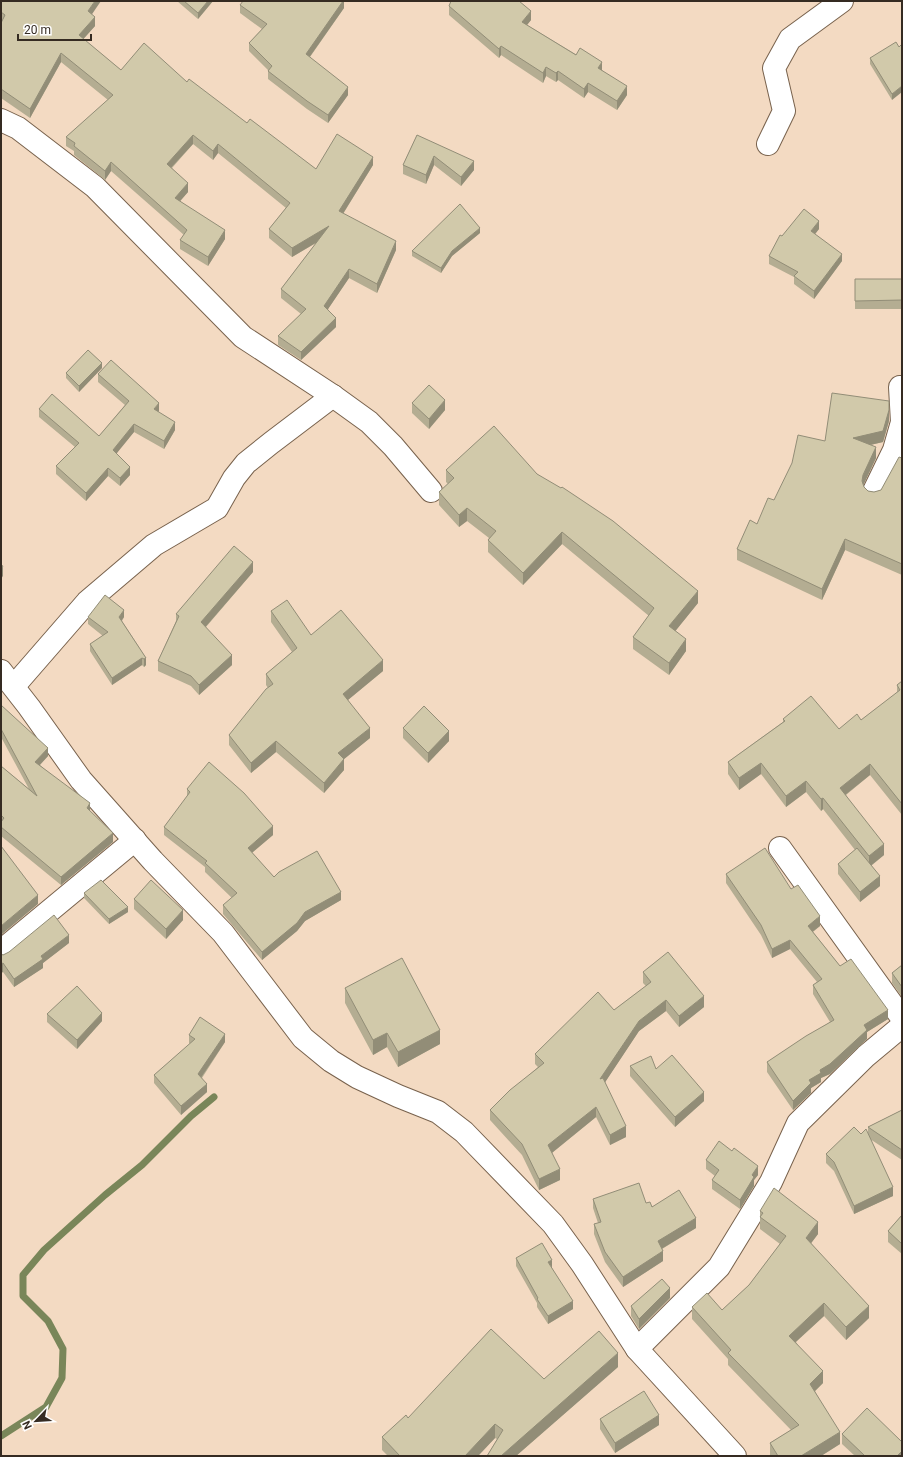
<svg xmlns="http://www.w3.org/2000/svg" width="903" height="1457" font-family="Roboto,sans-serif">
	<rect width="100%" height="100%" fill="#f3dac2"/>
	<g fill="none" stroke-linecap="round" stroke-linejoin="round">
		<!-- stream -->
		<polyline stroke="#798659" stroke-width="7" points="1,1436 46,1407 62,1378 63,1349 48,1321 23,1296 23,1275 44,1250 105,1195 142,1165 191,1116 214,1097"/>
		<defs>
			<g id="minor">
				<polyline points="1,120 18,128 95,187 243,337 333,396 369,422 393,446 431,491"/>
				<polyline points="768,144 784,111 774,68 790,39 842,1"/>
				<polyline points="874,491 894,450 902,422 900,387 902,387"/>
				<polyline points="1,671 29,707 81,780 153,861 223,933 303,1038 331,1061 357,1077 398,1096 438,1112 464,1132 553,1224 582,1264 637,1349 735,1456"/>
				<polyline points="14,686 87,602 154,545 217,508 234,478 246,463 271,443 333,396"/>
				<polyline points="780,848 902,1018"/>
				<polyline points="1,951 135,840"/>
				<polyline points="637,1349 719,1267 771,1182 798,1123 866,1056 902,1026"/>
			</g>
		</defs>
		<!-- minor casing -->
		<use href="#minor" stroke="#78624d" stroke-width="24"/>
		<!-- minor -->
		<use href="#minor" stroke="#fff" stroke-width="22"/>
	</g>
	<!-- wall -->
	<g fill="#b4ad92">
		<polygon points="1,1 92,14 95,26 83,39 121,70 187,82 247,123 316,169 373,165 343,214 396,250 377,293 349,278 328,309 336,327 301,360 278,345 278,336 301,314 281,298 281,289 316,243 292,257 269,238 269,229 286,208 218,153 213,160 193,144 172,168 188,192 180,201 225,239 208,266 180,249 180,240 184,235 111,171 105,180 74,155 74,151 66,146 66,137 108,100 61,62 30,118 1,98 1,23 2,21 1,21"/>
		<polygon points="177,1 213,1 198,19"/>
		<polygon points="344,1 344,8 310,57 348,95 328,123 307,109 268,79 268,70 249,51 249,43 262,29 240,13 240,5"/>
		<polygon points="449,6 531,20 527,25 602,70 627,95 617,110 588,92 584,98 558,80 556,82 546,76 543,83 501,55 499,58 449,15"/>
		<polygon points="899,47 892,100 870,64 870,58"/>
		<polygon points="417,135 474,170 461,186 434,165 426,184 403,174 403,165"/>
		<polygon points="819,229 815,234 842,261 814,299 794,284 794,277 769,264 769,256 782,236"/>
		<polygon points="480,233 452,256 441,273 412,256 412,251"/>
		<rect x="855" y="279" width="47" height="30"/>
		<polygon points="102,368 79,392 66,378 66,373"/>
		<polygon points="98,374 159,411 158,412 175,430 164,449 134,432 116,453 130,475 120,486 108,476 86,501 56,474 56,466 75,447 39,417 39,409 99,436 125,405 98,382"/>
		<polygon points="412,403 445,410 429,429 412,413"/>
		<polygon points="889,421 883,442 870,445 876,458 863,485 864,487 868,491 874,492 881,490 902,458 902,575 845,550 822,600 737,560 737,549 757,524 774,500 825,441"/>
		<polygon points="446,470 537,474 698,603 675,631 686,651 669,675 633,649 633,637 649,616 562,544 523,585 488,552 488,540 489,538 467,521 459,527 439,505 439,492 448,484 446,482"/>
		<polygon points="253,572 206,627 232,665 199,695 191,686 158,671 158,661 176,621 176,614"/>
		<polygon points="271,611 311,635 383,671 348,700 370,738 344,759 344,770 324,793 276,752 251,773 229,745 229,735 268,688 266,685 266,674 292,652 271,622"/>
		<polygon points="88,617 124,617 122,621 146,658 146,665 144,667 142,665 112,685 90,651 90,644 103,636 88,624"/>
		<polygon points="902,681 902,815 870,775 846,795 884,855 871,866 880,886 860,902 838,874 838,864 855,850 823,809 821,811 806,792 786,807 761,774 739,790 728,774 728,762 783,722 783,719 839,729 861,720 897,693 897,685"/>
		<polygon points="1,705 48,756 40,765 90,811 113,842 61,885 1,836 1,766 29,789 1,737"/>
		<polygon points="403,728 449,741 428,763 403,738"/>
		<polygon points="187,789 273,835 252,853 274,877 341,900 305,921 297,931 262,960 223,914 223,905 232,898 205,872 205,867 164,835 164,827 187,797"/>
		<polygon points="726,874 791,889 820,926 813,932 840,966 888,1019 867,1032 867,1039 830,1074 821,1078 821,1082 811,1088 811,1093 793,1110 767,1072 767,1062 830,1022 813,994 813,985 817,982 790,949 772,958 761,935 726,883"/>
		<polygon points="84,893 128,912 109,924 84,898"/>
		<polygon points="134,899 183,920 166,939 134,909"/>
		<polygon points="69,943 43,963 43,968 14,987 3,972 1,973 1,954 3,955"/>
		<polygon points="902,965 902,997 892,983 892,973"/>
		<polygon points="643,972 704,1007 679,1027 666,1011 639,1031 605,1082 626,1137 610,1145 596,1117 552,1153 560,1180 539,1190 522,1155 490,1120 490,1110 538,1067 535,1064 535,1054 614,1010 646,986 643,983"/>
		<polygon points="345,988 440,1044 398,1067 387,1047 373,1055 345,1003"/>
		<polygon points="47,1014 102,1021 77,1049 47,1022"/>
		<polygon points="189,1035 225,1042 202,1078 207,1092 181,1115 154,1083 154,1075 190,1044 189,1043"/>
		<polygon points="630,1066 656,1069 704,1101 675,1127 630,1076"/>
		<polygon points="902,1110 902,1160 870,1139 893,1196 854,1214 834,1171 826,1163 826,1154 861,1134 868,1134 868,1127"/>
		<polygon points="706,1160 758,1175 754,1180 754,1186 740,1209 712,1189 712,1180 715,1176 706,1169"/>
		<polygon points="593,1199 646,1203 696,1228 662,1249 663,1261 623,1287 605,1262 594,1234 594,1224 598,1223 593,1208"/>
		<polygon points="760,1211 818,1234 811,1243 869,1318 846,1340 824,1316 796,1342 823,1383 815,1391 840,1444 821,1456 770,1456 770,1443 791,1430 728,1365 728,1359 692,1319 692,1307 722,1310 749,1285 780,1244 760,1229"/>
		<polygon points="902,1215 902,1254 888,1242 888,1231"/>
		<polygon points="516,1258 552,1268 573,1309 548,1324 537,1307 537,1303 516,1266"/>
		<polygon points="670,1298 639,1329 631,1316 631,1306"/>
		<polygon points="618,1367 516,1456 487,1456 497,1439 495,1438 478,1456 388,1456 382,1450 382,1437 408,1418 544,1379"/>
		<polygon points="600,1419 659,1425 615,1453 600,1429"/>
		<polygon points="842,1434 902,1456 855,1456 842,1444"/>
	</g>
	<!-- shaded-wall -->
	<g fill="#928d77">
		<polygon points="95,1 101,1 88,20 88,11"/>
		<polygon points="208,1 213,1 198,19 198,13"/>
		<polygon points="343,1 344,1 344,8 306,62 306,54"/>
		<polygon points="531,11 531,20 522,31 522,22"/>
		<polygon points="95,17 95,26 79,44 79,35"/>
		<polygon points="501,46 501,55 499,58 499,49"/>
		<polygon points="61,53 61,62 30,118 30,109"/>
		<polygon points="602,62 602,71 598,68"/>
		<polygon points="546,67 546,76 543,83 543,73"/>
		<polygon points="558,71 558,80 556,82 556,73"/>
		<polygon points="588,83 588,92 584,98 584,89"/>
		<polygon points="627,86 627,95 617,110 617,101"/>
		<polygon points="902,86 902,92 892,100 892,94"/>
		<polygon points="348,87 348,95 328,123 328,115"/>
		<polygon points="193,135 193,144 167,172 167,164"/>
		<polygon points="218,144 218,153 213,160 213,151"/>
		<polygon points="434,156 434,165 426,184 426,175"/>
		<polygon points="373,157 373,165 339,220 339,211"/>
		<polygon points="474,161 474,170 461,186 461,177"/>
		<polygon points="111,162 111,171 105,180 105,171"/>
		<polygon points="188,183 188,192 175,207 175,198"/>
		<polygon points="819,221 819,229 811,239 811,231"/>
		<polygon points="329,226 329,235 292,257 292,248"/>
		<polygon points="480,228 480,233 452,256 441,273 441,268 452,251"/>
		<polygon points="225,230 225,239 208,266 208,257"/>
		<polygon points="396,241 396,250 377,293 377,284"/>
		<polygon points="842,254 842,261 814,299 814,291"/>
		<polygon points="349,269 349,278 324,315 324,306"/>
		<polygon points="336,318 336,327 301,360 301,352"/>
		<polygon points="102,363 102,368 79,392 79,386"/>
		<polygon points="445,400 445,410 429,429 429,419"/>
		<polygon points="159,403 159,411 154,417 154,409"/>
		<polygon points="889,410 889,421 883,442 853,449 853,438"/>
		<polygon points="175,422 175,430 164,449 164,441"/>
		<polygon points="134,424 134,432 113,458 113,450"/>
		<polygon points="876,447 876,458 863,486 862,481 863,475"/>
		<polygon points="130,467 130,475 120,486 120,478"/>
		<polygon points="108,468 108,476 86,501 86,493"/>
		<polygon points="467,508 467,521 459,527 459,515"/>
		<polygon points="562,532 562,544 523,585 523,573"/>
		<polygon points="845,539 845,550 822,600 822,589"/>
		<polygon points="253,562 253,572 201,632 201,622"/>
		<polygon points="3,566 3,576 1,579 1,569"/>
		<polygon points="698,591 698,603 669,639 669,626"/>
		<polygon points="124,610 124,617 119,624 119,617"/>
		<polygon points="686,639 686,651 669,675 669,663"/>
		<polygon points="232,655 232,665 199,695 199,685"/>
		<polygon points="142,658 142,665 112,685 112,678"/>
		<polygon points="146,658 146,665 144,667 144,659"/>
		<polygon points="383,660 383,671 343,704 343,694"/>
		<polygon points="370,728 370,738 338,764 338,753"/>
		<polygon points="449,731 449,741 428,763 428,753"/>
		<polygon points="276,741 276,752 251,773 251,763"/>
		<polygon points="48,748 48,756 35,770 35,762"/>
		<polygon points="344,759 344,770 324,793 324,783"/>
		<polygon points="761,763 761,774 739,790 739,778"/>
		<polygon points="870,764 870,775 840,799 840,788"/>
		<polygon points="806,781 806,792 786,807 786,796"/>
		<polygon points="823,798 823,809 821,811 821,799"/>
		<polygon points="90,803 90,812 87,808"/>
		<polygon points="273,826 273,835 248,856 248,848"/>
		<polygon points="113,833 113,842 61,885 61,877"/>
		<polygon points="884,844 884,855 869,867 869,856"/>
		<polygon points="880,876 880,886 860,902 860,892"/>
		<polygon points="341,892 341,900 305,921 297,931 262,960 262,952 305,912"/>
		<polygon points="38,895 38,904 1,935 1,926"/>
		<polygon points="128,907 128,912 109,924 109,919"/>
		<polygon points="183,910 183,920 166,939 166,929"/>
		<polygon points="820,916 820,926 808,935 808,926"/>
		<polygon points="69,935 69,943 43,963 43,968 14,987 14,979 41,956"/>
		<polygon points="790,940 790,949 772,958 772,949"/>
		<polygon points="3,963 3,972 1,973 1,964"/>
		<polygon points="704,996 704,1007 679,1027 679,1016"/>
		<polygon points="666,1000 666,1011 639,1031 600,1090 600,1079 639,1021"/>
		<polygon points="888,1010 888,1019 867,1032 867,1039 830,1074 821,1078 821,1082 811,1088 811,1093 793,1110 793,1101 809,1080 820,1070 864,1025"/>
		<polygon points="102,1013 102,1021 77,1049 77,1040"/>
		<polygon points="440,1030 440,1044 398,1067 398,1052"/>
		<polygon points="387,1033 387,1047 373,1055 373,1040"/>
		<polygon points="225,1034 225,1042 198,1082 198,1074"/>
		<polygon points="207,1084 207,1092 181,1115 181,1106"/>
		<polygon points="704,1092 704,1101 675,1127 675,1117"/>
		<polygon points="596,1107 596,1117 548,1156 548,1145"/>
		<polygon points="626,1126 626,1137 610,1145 610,1135"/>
		<polygon points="758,1166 758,1175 754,1180 754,1186 740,1209 740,1200 752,1175"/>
		<polygon points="560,1169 560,1180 539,1190 539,1179"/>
		<polygon points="893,1187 893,1196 854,1214 854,1206"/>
		<polygon points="696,1218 696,1228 658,1251 658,1241"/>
		<polygon points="818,1222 818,1234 806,1250 806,1238"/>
		<polygon points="663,1251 663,1261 623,1287 623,1277"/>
		<polygon points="552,1260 552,1268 548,1262"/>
		<polygon points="670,1288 670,1298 639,1329 639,1319"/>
		<polygon points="573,1301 573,1309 548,1324 548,1316"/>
		<polygon points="824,1303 824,1316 789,1348 789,1336"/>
		<polygon points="869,1306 869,1318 846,1340 846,1327"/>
		<polygon points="618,1353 618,1367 516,1456 501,1456"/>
		<polygon points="823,1371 823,1383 810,1396 810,1384"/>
		<polygon points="659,1415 659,1425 615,1453 615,1443"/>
		<polygon points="495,1424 495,1438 478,1456 465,1456"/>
		<polygon points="840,1432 840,1444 821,1456 801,1456"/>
		<polygon points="902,1451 902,1456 897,1456"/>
	</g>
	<!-- building -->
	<g fill="#d1c9aa" stroke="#928d77">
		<polygon points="1,1 95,1 88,11 95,17 79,35 121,70 144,43 187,82 189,79 247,123 250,119 316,169 337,134 373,157 339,211 396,241 377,284 349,269 324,306 336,318 301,352 278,336 306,309 281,289 329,226 292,248 269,229 290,203 218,144 213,151 193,135 167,164 188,183 175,198 225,230 208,257 180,240 187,230 111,162 105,171 74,146 75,143 66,137 113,95 61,53 30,109 1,89 1,23 5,15 1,12"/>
		<polygon points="184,1 208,1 198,13"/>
		<polygon points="243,1 343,1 306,54 348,87 328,115 307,101 268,71 272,66 249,43 267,24 240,5"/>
		<polygon points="451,1 519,1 531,11 522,22 576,55 580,48 602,62 598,68 627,86 617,101 588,83 584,89 558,71 556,73 546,67 543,73 501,46 499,49 449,6"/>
		<polygon points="896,42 899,47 902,44 902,86 892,94 870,58"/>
		<polygon points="417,135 474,161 461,177 434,156 426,175 403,165"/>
		<polygon points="460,204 480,228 452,251 441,268 412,251"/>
		<polygon points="804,209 819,221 811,231 842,254 814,291 794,276 798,272 769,256 780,235 782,236"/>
		<polygon points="855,279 902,279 902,300 855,301"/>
		<polygon points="88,350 102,363 79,386 66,373"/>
		<polygon points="111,360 159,403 154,409 175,422 164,441 134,424 113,450 130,467 120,478 108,468 86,493 56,466 79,443 39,409 52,394 99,436 129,401 98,374"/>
		<polygon points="429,385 445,400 429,419 412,403"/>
		<polygon points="832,393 889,401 889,410 883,431 853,438 876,447 863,475 862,481 864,487 868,491 874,492 881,490 899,457 902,458 902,564 845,539 822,589 737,549 750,520 757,524 768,498 774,500 792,463 798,435 825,441"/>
		<polygon points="494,426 537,474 561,488 562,487 613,521 698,591 669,626 686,639 669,663 633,637 654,608 562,532 523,573 488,540 496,531 467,508 459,515 439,492 454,478 446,470"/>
		<polygon points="234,546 253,562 201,622 232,655 199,685 191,676 158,661 179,616 176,614"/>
		<polygon points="1,565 3,566 1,569"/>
		<polygon points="105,595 124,610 119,617 146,658 144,659 142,658 112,678 90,644 108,632 88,617"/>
		<polygon points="287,600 311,635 341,610 383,660 343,694 370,728 338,753 344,759 324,783 276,741 251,763 229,735 266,689 273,684 266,674 297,648 271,611"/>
		<polygon points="902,681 902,804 870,764 840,788 884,844 869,856 823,798 821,799 806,781 786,796 761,763 739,778 728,762 785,721 783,719 811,696 839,729 857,714 861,720 900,690 897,685"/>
		<polygon points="1,705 48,748 35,762 90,803 87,808 113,833 61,877 1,827 1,822 4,818 1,815 1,766 37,796 1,729"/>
		<polygon points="424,706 449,731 428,753 403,728"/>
		<polygon points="209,762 244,793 273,826 248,848 274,877 279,872 317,851 341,892 305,912 297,923 262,952 223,905 237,893 205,863 207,861 164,827 190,792 187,789"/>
		<polygon points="1,846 38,895 1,926"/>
		<polygon points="765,848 791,889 798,885 820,916 808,926 840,966 851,959 888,1010 864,1025 867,1030 830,1064 820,1070 821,1073 809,1080 811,1083 793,1101 767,1062 806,1036 834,1020 813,985 822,979 790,940 772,949 761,925 726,874"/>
		<polygon points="857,848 880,876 860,892 838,864"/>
		<polygon points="101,880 128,907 109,919 84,893"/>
		<polygon points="151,880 183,910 166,929 134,899"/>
		<polygon points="54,915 69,935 41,956 43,959 14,979 3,963 1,964 1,954 3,955 9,952"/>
		<polygon points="668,952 704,996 679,1016 666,1000 639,1021 600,1079 603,1078 626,1126 610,1135 596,1107 548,1145 560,1169 539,1179 522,1144 490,1110 510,1090 544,1063 535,1054 598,992 614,1010 651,982 643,972"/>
		<polygon points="402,958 440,1030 398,1052 387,1033 373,1040 345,988"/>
		<polygon points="902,965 902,987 892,973"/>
		<polygon points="77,986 102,1013 77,1040 47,1014"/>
		<polygon points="200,1017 225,1034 198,1074 207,1084 181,1106 154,1075 195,1039 189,1035"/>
		<polygon points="672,1055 704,1092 675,1117 630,1066 651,1056 656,1069"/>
		<polygon points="902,1110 902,1150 868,1127"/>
		<polygon points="854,1127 861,1134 866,1129 893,1187 854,1206 834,1162 826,1154"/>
		<polygon points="719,1141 732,1151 734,1148 758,1166 752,1175 754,1177 740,1200 712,1180 719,1170 706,1160"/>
		<polygon points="639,1183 646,1203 650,1202 652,1207 679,1190 696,1218 658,1241 663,1251 623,1277 605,1252 594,1224 601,1222 593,1199"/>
		<polygon points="774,1188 818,1222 806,1238 869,1306 846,1327 824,1303 789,1336 823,1371 810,1384 840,1432 801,1456 778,1456 770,1443 799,1425 728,1353 731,1350 692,1307 707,1293 722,1310 749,1285 786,1236 760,1217 763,1213 760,1211"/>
		<polygon points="902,1215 902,1244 888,1231"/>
		<polygon points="542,1243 552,1260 548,1262 573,1301 548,1316 537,1299 538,1298 516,1258"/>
		<polygon points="662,1279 670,1288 639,1319 631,1306"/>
		<polygon points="491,1329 544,1379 599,1331 618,1353 501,1456 487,1456 503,1430 495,1424 465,1456 400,1456 382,1437 406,1415 408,1418"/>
		<polygon points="644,1391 659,1415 615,1443 600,1419"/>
		<polygon points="867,1408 902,1442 902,1451 897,1456 865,1456 842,1434"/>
	</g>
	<!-- border -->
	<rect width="903" height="1457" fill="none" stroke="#352b22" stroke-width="4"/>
	<!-- north arrow -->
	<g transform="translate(36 1421) rotate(245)" stroke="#ffffff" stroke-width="3" paint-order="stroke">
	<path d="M0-3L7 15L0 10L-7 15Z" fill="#352b22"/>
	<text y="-6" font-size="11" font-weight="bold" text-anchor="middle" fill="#352b22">N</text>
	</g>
	<!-- scale -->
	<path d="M18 34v6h73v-6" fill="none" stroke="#352b22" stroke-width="2"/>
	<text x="24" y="34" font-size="12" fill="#352b22" stroke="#ffffff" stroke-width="3" paint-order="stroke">20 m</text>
</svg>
